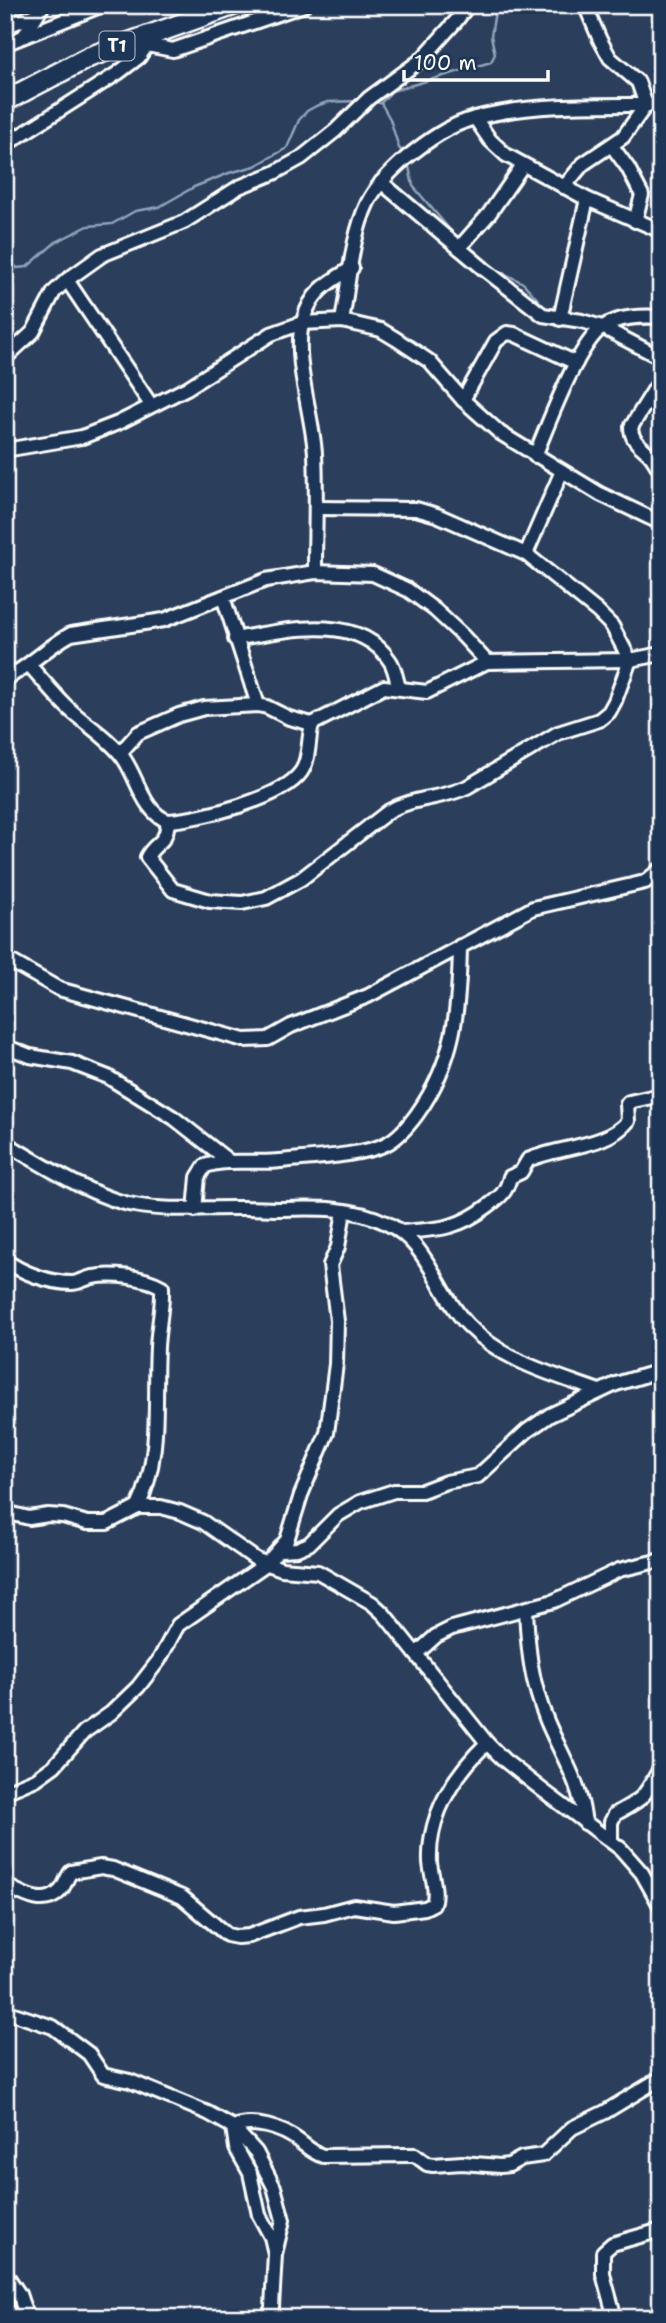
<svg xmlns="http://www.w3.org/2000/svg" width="666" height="2323" font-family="'Shantell Sans',sans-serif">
	<rect width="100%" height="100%" fill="#2b3e5c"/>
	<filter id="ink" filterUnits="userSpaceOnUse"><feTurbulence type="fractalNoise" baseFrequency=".0143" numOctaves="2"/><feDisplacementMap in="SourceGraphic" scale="14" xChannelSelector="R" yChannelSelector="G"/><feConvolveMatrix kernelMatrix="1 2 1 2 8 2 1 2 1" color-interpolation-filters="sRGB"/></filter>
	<g filter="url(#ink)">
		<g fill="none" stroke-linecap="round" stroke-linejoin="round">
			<!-- stream -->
			<g stroke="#91a4bb" stroke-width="2.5">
				<polyline points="372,102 381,103 392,91 491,62 495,54 491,36 496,5"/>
				<polyline points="381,103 390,119 399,148 404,153"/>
				<polyline points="408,162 413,186 456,237"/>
				<polyline points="5,266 10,261 17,268 27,267 56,242 88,226 112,224 135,211 159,207 194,187 229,173 255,166 287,148 299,120 307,111 316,106 328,102 358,101"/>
				<polyline points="490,266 523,283 542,304"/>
			</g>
			<defs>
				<g id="minor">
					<polyline points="5,27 37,14"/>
					<polyline points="24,36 43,5"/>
					<polyline points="5,44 103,5"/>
					<polyline points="147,45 173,50 304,5"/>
					<polyline points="475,118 490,140 506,155 587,199 661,231"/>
					<polyline points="5,145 118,73 139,57 154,34"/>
					<polyline points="612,146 628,168 642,195 635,221"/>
					<polyline points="381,182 484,269 543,315 582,321 602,327 661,358"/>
					<polyline points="564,187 583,164 623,137 646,105 638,82 610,58 600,40 585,5"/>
					<polyline points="459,248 489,214 523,165"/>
					<polyline points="67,280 151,405"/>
					<polyline points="560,319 587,199"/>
					<path d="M342,321C349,283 351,237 368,202C377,184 392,170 406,158C427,141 449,125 475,118C530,103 603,105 661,105"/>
					<polyline points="5,358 33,332 54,292 67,280 102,255 184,222 239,187 274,173 301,158 335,131 369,98 421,60 456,21 468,5"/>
					<path d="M661,379L631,427C631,442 642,446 651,456C654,460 657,466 661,471"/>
					<polyline points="463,400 496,341 507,333 514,334 576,363"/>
					<polyline points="5,450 82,437 118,423 187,388 271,334 302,323 342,321 381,330 396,339 429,361 463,400 500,433 600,494 661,523"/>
					<path d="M535,456C548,425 578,343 603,327C619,316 642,316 661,317"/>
					<polyline points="526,554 562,471"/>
					<path d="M315,572C315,533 317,493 315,454C313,416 292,356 303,321C311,292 327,283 352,268"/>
					<polyline points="223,597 258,705"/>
					<path d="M235,639C282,631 358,611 390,661C395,668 396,679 399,687"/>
					<path d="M29,665C41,678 53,693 66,706C83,723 107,736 122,756C137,775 143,813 168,821C200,819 282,799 301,772C310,759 308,739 312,724L384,687L427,692L487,662L630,660L661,654"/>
					<path d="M5,679C29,667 47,647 71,634L164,620L266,580L315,572L373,574L408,590L435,610L463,636L487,662"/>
					<polyline points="120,753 138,733 179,715 204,708 258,705 267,707 289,718 312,724"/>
					<path d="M168,821C166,846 156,840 147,857L173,890L210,901L242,903L266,898L301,879L389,811C416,796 440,800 467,787L558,733L599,720L609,712L615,701L630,660L612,626L597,611L526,554L437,515L416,509L316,508"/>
					<polyline points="5,958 59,989 244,1040 268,1039 291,1026 368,996 533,908 645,882 661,869"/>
					<polyline points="5,1046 30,1056 72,1063 108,1077 174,1118 230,1162"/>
					<path d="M5,1143C41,1164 94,1198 134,1205C171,1212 207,1207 245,1208C257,1208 270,1209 282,1209C317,1208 354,1207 386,1223C429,1243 437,1293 468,1325C504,1362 552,1374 599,1391"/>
					<path d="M195,1210L198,1177L205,1166C228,1158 256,1164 280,1161C308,1158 362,1156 386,1144C398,1138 409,1125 417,1114C455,1061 459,1009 460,946"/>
					<path d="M401,1232C439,1229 456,1230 488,1206C500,1197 506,1193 510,1177L521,1172L528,1160C556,1147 608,1147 628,1121L627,1104L629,1102L661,1095"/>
					<path d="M5,1260C22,1273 50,1283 72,1283C79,1283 86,1278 93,1277C112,1273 145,1277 162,1287C163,1307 158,1327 157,1347C154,1400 162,1458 138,1507"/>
					<polyline points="5,1512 29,1518 48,1515 63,1516 87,1523 107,1523 138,1507 161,1507 180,1512 203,1522 257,1560 282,1569 318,1572 372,1603 384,1614 487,1743 504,1760 541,1789 621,1849 642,1873 661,1907"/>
					<polyline points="281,1550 297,1549 309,1544 338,1515 360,1502 394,1491 422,1491 446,1482 478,1476 527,1431 550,1415 616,1384 653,1373 661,1373"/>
					<path d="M526,1609C528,1651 531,1682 547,1721C563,1759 580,1781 585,1823"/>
					<polyline points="416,1654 436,1636 452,1628 554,1601 619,1570 661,1560"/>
					<polyline points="5,1792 36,1779 54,1766 84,1732 111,1713 138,1687 159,1660 178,1625 266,1564 287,1540 301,1495 327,1433 336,1364 337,1321 330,1265 338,1247 344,1211"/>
					<path d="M611,1841V1822L615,1814C647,1796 643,1798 661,1767"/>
					<path d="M5,1885C21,1893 43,1908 59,1892C65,1887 66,1878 71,1872L101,1867L113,1869L182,1897L227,1935L237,1937L249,1936L299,1917L324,1914L354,1906L394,1912L425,1908L433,1904C438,1891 431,1876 430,1862C428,1815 455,1774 487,1743"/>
					<polyline points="5,2011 53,2027 89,2054 103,2075 130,2081 208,2113 233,2127 256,2152 274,2187 283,2220 275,2254 272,2307 269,2318"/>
					<path d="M275,2254L271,2237L259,2215L250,2173L236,2148L233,2127C253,2119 282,2128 299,2141C307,2147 313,2153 323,2156L410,2155H415L427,2164L433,2165L462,2163L500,2166L509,2165L522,2158L543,2155L572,2128L605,2112L661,2078"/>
					<polyline points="5,2273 19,2294 27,2318"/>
					<polyline points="615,2318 603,2274 603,2252 612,2244 661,2230"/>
				</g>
				<polyline id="highway" points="5,101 89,57 234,5"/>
			</defs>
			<!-- minor casing -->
			<use href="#minor" stroke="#fff" stroke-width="18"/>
			<!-- highway casing -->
			<use href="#highway" stroke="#fff" stroke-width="24"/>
			<!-- minor -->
			<use href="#minor" stroke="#1d3557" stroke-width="12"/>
			<!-- highway -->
			<use href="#highway" stroke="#1d3557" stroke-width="19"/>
		</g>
	</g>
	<g text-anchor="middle" stroke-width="5" stroke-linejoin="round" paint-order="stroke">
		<!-- shield labels -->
		<rect fill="#1d3557" stroke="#bbc2cd" stroke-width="2" x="99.5" y="31.5" width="35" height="29" rx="5"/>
		<g font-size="18" font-weight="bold" fill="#fff">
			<text x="117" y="52">T1</text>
		</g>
	</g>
	<!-- margin -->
	<rect width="666" height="2323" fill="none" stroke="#1d3557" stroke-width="28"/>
	<rect x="14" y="14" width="638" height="2295" fill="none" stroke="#fff" stroke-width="2.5" filter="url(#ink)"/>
	<!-- scale -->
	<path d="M404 70v10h144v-10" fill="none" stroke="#ffffff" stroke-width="3.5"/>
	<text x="414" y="70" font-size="21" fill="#ffffff" stroke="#1d3557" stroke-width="5" paint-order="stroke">100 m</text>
</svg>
